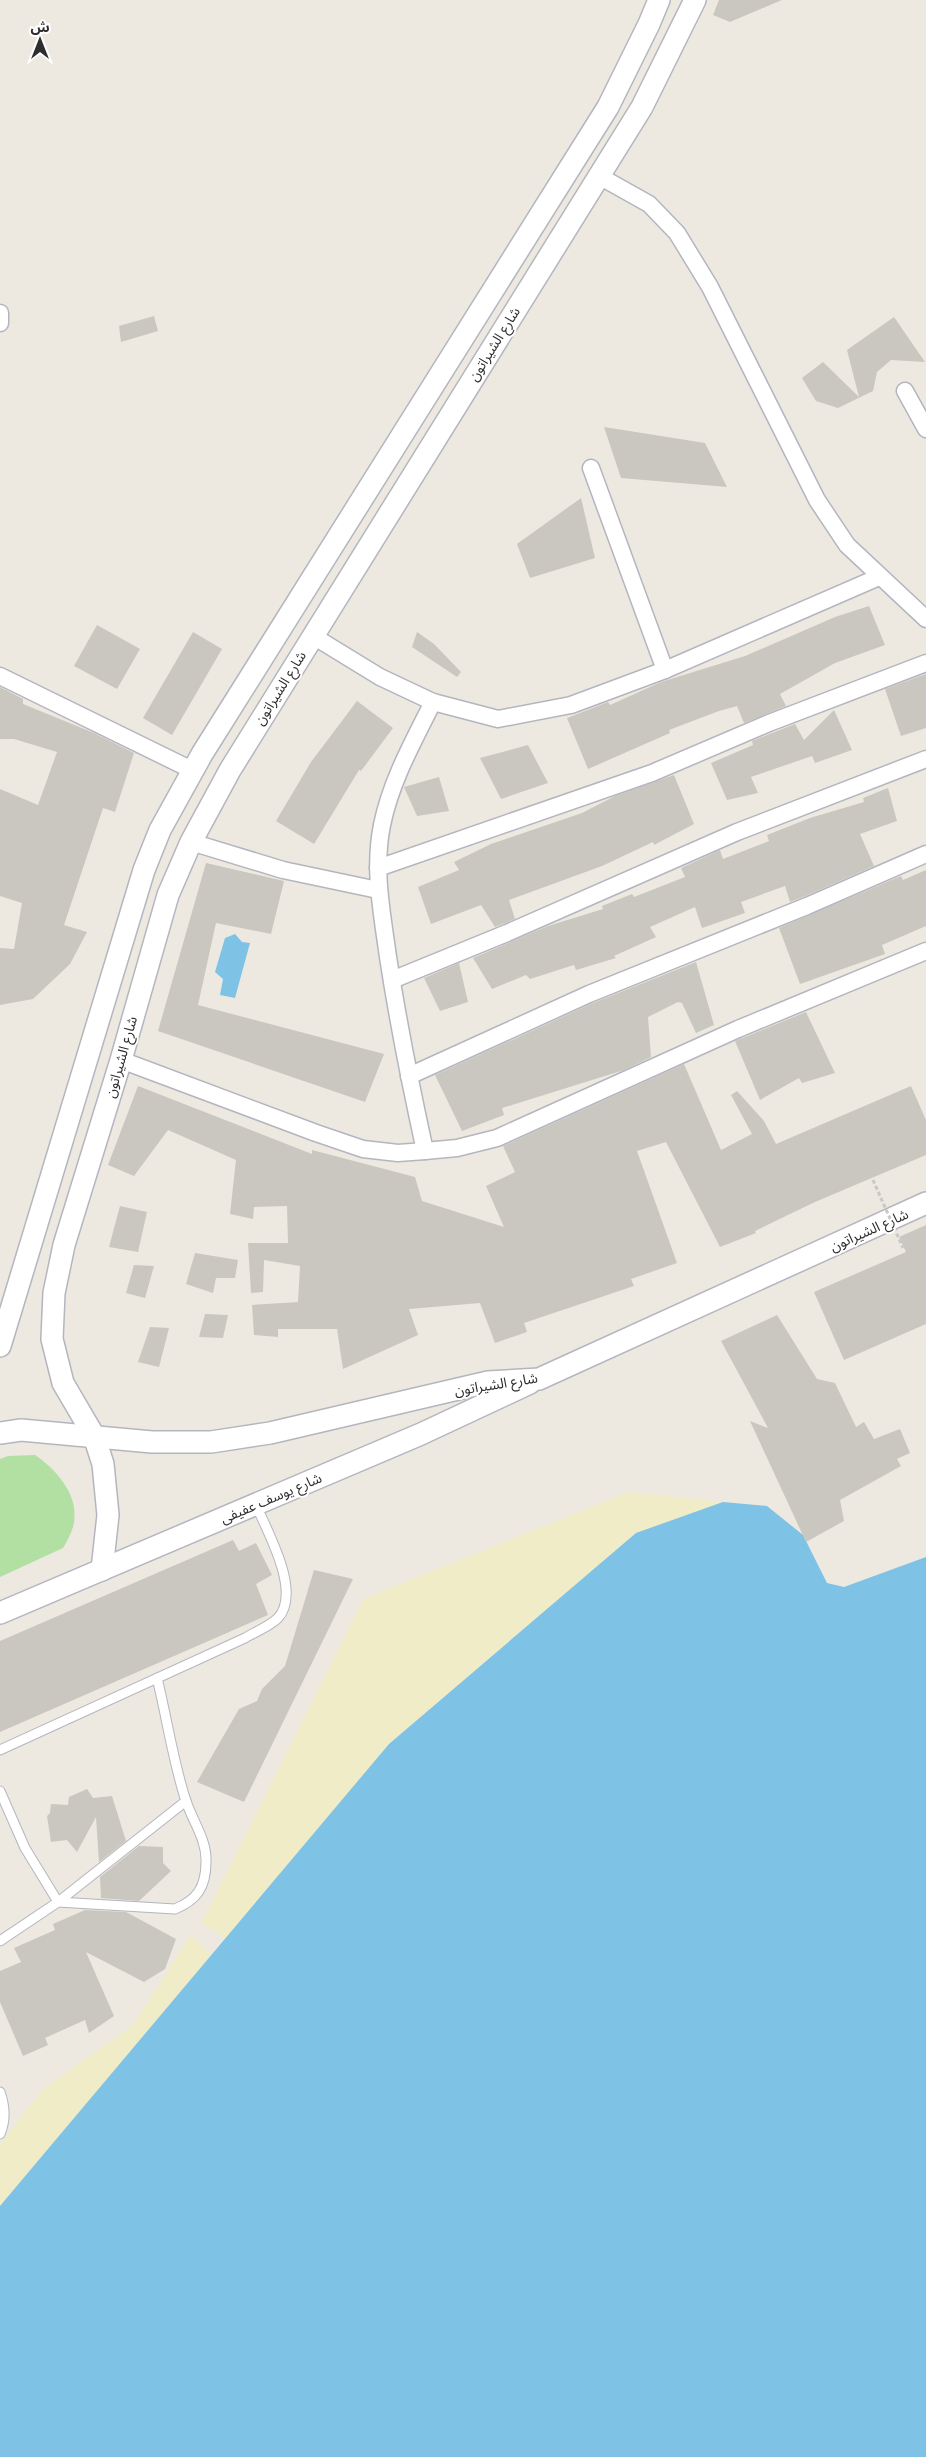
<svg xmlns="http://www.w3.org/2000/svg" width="926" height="2457" font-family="'PT Sans','Noto Sans Arabic',sans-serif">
	<rect width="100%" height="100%" fill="#ede9e1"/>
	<!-- green -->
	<path fill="#b2dfa2" d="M35,1455C57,1470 81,1497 73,1527C71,1534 67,1541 63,1548L0,1577V1459L8,1456Z"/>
	<!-- sand -->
	<g fill="#efecc7">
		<polygon points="628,1492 723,1502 636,1533 389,1744 227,1939 201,1923 363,1599"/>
		<polygon points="191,1935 211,1955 0,2206 0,2144 42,2090 132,2026"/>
	</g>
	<!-- water -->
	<g fill="#7ec2e5">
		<polygon points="235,934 242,942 250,943 235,998 220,995 223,979 215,972 225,938"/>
		<polygon points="723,1502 767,1506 803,1535 827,1583 844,1587 926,1557 926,2457 0,2457 0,2206 389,1744 636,1533"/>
	</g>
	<!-- building -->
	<g fill="#c9c7bf">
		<polygon points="719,0 782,0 730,22 713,15"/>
		<polygon points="154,316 158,331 121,342 119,326"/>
		<polygon points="894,317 925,362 891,360 877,372 873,391 838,408 816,401 802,378 823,362 859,397 847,350"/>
		<polygon points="604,427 705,443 727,487 621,478"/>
		<polygon points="581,498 595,558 530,578 517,544"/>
		<polygon points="869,606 885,645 835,663 780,694 786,706 744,723 737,706 719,711 669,730 670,733 588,769 567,718 608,702 610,705 661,682 745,656 835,617"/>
		<polygon points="97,625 140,649 117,689 74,666"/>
		<polygon points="193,632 222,649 172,735 143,718"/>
		<polygon points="417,632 434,644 461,672 457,677 412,647"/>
		<polygon points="926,674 926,728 901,736 885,689"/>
		<polygon points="0,687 23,699 23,704 94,733 134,753 115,812 103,808 64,925 87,932 70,964 33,999 0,1005 0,948 14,949 22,903 0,896 0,789 38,805 57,752 14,739 0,739"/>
		<polygon points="357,701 393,728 361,771 359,770 314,844 276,821 311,762"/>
		<polygon points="834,710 852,750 815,763 812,756 751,777 758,793 727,800 711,763 753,745 752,741 795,724 804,740"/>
		<polygon points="528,745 548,783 501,799 480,758"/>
		<polygon points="674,775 694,824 654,845 653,842 602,866 509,900 515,919 495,927 481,905 431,924 418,887 459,870 454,862 491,844 582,813 615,796"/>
		<polygon points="439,777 449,811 417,816 404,787"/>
		<polygon points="888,788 897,821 860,834 874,866 803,897 790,902 785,886 741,902 745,913 702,928 695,907 650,927 656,937 614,956 616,958 576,970 574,965 530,979 526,975 492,989 473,958 548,926 603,909 602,906 632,894 634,897 685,877 681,868 720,850 723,859 769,841 767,835 810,818 864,802 863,798"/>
		<polygon points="206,863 284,881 271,934 216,923 198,1005 384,1054 365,1102 158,1031"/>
		<polygon points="926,870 926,926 882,945 885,954 800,984 779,928 896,878 901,876 903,880"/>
		<polygon points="696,962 714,1025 696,1033 682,1003 678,1002 648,1017 651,1057 624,1070 502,1108 504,1115 462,1131 435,1075 593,1003"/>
		<polygon points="459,963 468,1002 440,1011 424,978"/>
		<polygon points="806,1012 835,1073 802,1083 799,1078 760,1100 735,1041"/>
		<polygon points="684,1064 721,1150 752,1134 731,1095 737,1091 764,1121 776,1144 911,1086 926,1120 926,1155 815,1202 755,1231 756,1233 720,1247 666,1142 637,1151 677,1263 631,1279 634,1286 524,1323 527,1332 495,1343 480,1303 409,1309 418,1335 343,1369 337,1329 278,1329 278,1337 254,1335 252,1305 298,1302 300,1266 264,1260 263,1292 251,1293 248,1243 288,1243 287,1206 254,1207 253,1219 230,1214 236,1160 168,1130 134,1176 108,1165 138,1086 312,1154 312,1150 415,1177 422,1201 504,1227 486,1186 515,1172 503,1146"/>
		<polygon points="120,1206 147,1212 138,1252 109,1247"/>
		<polygon points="926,1225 926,1324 844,1360 814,1292 906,1252 899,1237"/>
		<polygon points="195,1253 238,1260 235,1278 216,1278 213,1293 186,1284"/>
		<polygon points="134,1265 154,1266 145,1298 126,1293"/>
		<polygon points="205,1314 228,1315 223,1338 199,1337"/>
		<polygon points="777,1315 817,1379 835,1383 856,1427 864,1422 874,1439 900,1429 910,1453 897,1459 901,1466 840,1500 844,1521 806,1542 750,1421 768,1428 721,1341"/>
		<polygon points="150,1327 169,1328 159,1367 138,1362"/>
		<polygon points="233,1540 239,1551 256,1543 272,1575 256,1584 268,1615 0,1732 0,1641"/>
		<polygon points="314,1570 353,1579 244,1802 197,1782 239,1709 257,1701 262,1689 285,1666"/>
		<polygon points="87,1789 93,1798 112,1796 126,1841 99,1862 96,1817 77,1852 67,1840 51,1842 47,1816 50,1813 51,1804 68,1805 69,1797"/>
		<polygon points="139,1846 163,1847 163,1863 171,1871 139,1901 101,1898 100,1877"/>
		<polygon points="85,1910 126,1912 176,1939 165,1969 144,1982 86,1952 114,2016 89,2033 85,2020 45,2038 48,2045 23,2056 0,2002 0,1971 21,1962 14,1948 55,1930 53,1924"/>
	</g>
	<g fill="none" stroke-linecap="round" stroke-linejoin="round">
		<defs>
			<g id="service">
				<path d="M0,1750L245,1638C255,1632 270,1626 278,1618C302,1592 267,1531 256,1505"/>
				<polyline points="0,1791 25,1848 58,1902"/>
				<path d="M58,1902L175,1909C197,1900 206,1887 206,1862C207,1840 193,1822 186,1801C173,1762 167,1718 157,1678"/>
				<polyline points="0,1941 58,1902 186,1801"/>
				<path d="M0,2092C5,2106 6,2120 0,2134"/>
			</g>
			<g id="minor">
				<polyline points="599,176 649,204 677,233 710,287 817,500 847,545 926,619"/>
				<polyline points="0,313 0,323"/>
				<polyline points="905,391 926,429"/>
				<polyline points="591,468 665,670"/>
				<polyline points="313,636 380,677 433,702 498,719 571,705 665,670 879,577"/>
				<polyline points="0,676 192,770"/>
				<polyline points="191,842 283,870 378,890"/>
				<polyline points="378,868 652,773 769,723 926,663"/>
				<polyline points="392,980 507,933 737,832 926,759"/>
				<polyline points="121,1060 316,1133 363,1149 398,1153 425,1151 457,1148 497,1138 738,1029 926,951"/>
				<polyline points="409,1076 589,994 807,906 926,854"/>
				<path d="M425,1151C411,1087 398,1022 388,957C382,913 373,869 382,825C391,781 413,742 433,702"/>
			</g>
			<g id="tertiary">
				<polyline points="0,1346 144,870 160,830 202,754 608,107 649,24 659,0"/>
				<polyline points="0,1433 21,1430 152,1442 211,1442 270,1433 488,1382 539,1379 926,1203"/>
				<polyline points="102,1570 108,1515 103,1464 94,1436 63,1383 52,1339 54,1293 64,1245 121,1060 168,895 191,842 230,770 642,107 695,0"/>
				<polyline points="0,1613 421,1434 530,1383"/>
			</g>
		</defs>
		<!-- service casing -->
		<use href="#service" stroke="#b4b6bf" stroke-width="11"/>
		<!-- minor casing -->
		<use href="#minor" stroke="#b4b6bf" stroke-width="19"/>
		<!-- tertiary casing -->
		<use href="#tertiary" stroke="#b4b6bf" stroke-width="24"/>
		<!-- service -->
		<use href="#service" stroke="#fff" stroke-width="9"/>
		<!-- minor -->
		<use href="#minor" stroke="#fff" stroke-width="16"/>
		<!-- tertiary -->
		<use href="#tertiary" stroke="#fff" stroke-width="21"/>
		<!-- path-bridge -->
		<polyline stroke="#c8c8c8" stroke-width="3" stroke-dasharray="4 2.5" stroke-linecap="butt" points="873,1180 903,1248"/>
	</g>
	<g text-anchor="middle" stroke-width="4" stroke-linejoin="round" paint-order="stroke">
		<!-- street labels -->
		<g font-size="14" fill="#2d2d2d" stroke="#fff">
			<text transform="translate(494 344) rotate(-58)" y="5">شارع الشيراتون</text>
			<text transform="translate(280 688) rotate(-58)" y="5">شارع الشيراتون</text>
			<text transform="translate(121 1057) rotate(-74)" y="5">شارع الشيراتون</text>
			<text transform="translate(869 1230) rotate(-24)" y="5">شارع الشيراتون</text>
			<text transform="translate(496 1384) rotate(-9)" y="5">شارع الشيراتون</text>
			<text transform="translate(271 1498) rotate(-23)" y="5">شارع يوسف عفيفى</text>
		</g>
	</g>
	<!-- north arrow -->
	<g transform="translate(40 40)" stroke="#ffffff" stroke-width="4" paint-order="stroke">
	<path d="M0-4L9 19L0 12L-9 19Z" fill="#2d2d2d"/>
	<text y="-8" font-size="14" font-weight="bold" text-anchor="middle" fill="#2d2d2d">ش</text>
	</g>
</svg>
